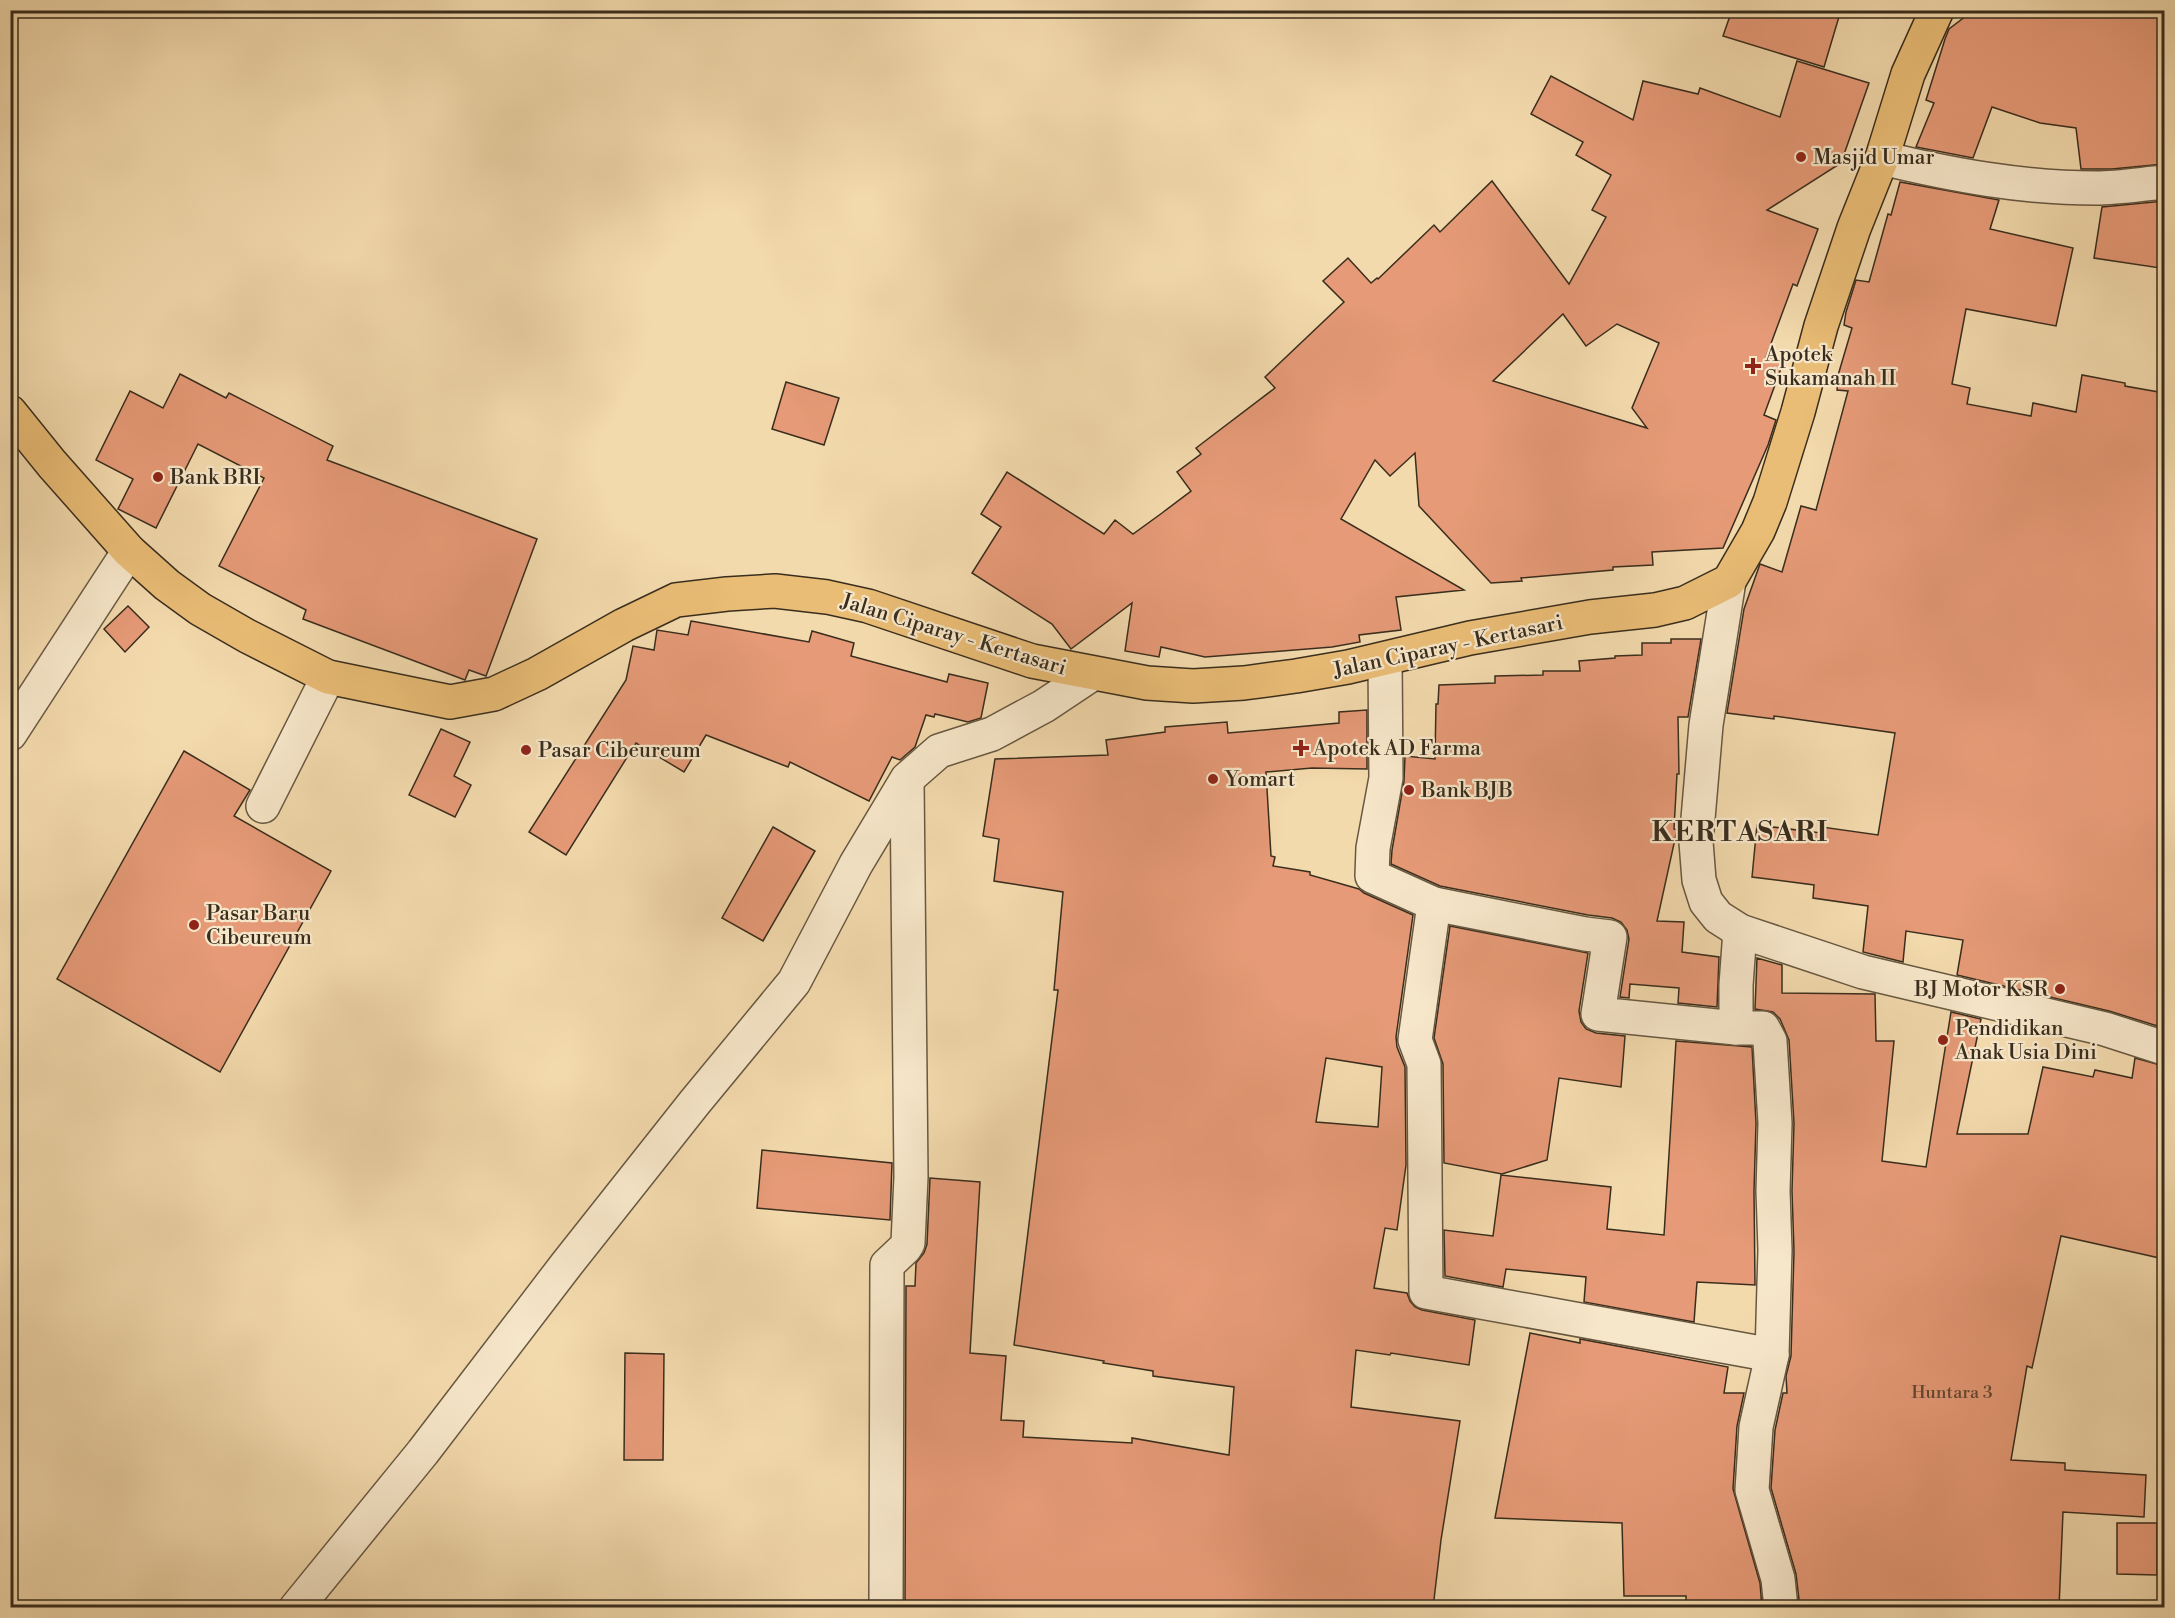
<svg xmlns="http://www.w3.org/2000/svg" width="2175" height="1618" font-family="'Libre Bodoni',serif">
	<rect width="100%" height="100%" fill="#f3daad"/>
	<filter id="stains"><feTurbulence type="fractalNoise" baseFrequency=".00333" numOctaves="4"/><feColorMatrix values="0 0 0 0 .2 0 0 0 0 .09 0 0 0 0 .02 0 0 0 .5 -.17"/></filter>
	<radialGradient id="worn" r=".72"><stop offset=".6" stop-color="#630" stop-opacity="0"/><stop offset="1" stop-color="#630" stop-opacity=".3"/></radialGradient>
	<!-- building -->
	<g fill="#e69a77" stroke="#392d1d" stroke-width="1.5" fill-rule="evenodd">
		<polygon points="1732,10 1841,10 1824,67 1723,36"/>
		<polygon points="1974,10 2164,10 2164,164 2112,169 2081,169 2076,128 2040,123 1992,107 1973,158 1916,147 1934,103 1926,100 1945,39 1949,29"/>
		<path d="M1797,61L1869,83L1841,163L1767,210L1818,229L1797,286L1793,284L1766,357L1783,363L1764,415L1776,420L1768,445L1723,548L1652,552L1653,565L1613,567V570L1521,578L1522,581L1491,583L1419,506L1415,453L1390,476L1375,460L1341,519L1464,590L1396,597L1401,630L1359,635L1360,642L1332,647L1205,657L1161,647L1159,657L1125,651L1132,603L1071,649L1052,624L972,573L1001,527L981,514L1007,472L1104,534L1115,520L1133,534L1162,513L1191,491L1177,472L1201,454L1196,448L1275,388L1265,377L1344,302L1323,281L1348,258L1371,283L1377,278L1378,279L1434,225L1440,232L1492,181L1569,284L1606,217L1592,210L1611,175L1576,155L1583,142L1531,114L1551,76L1633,120L1643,81L1698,94L1700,88L1780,117ZM1563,314L1586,346L1617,324L1659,343L1632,408L1647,428L1493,381Z"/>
		<polygon points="1900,182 1999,200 1990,229 2073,248 2056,326 1966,309 1952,384 1970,388 1967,404 2031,416 2033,403 2076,412 2082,375 2125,383 2125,386 2164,393 2164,620 2159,695 2164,696 2164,1028 2109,1011 1957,975 1963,940 1906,931 1903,962 1863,952 1868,906 1813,898 1814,885 1752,877 1757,825 1821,833 1822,827 1878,835 1895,733 1774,716 1774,719 1727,713 1744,609 1760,564 1782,572 1801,506 1816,510 1848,391 1837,390 1839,372 1852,328 1844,325 1846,312 1856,280 1869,282 1888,214 1891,215"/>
		<polygon points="2164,201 2164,261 2160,261 2160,268 2094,258 2102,207"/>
		<polygon points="180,374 226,398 229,393 333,446 327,460 537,539 486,676 469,670 465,680 303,619 306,610 219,566 264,478 198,444 156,528 118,509 133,479 96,460 130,391 163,408"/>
		<polygon points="786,382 839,398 824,445 772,429"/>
		<polygon points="128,606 149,627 125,652 104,629"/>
		<polygon points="691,621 809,642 812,631 854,643 851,656 947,682 949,674 988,683 981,718 968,722 935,714 934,717 926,715 915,747 900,760 892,757 869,801 790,762 788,767 706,735 684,772 636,743 566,855 529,832 626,680 633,646 654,650 657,630 688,635"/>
		<polygon points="1671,639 1701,639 1688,717 1678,717 1679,774 1677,774 1674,829 1677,830 1657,921 1684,922 1682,952 1719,957 1717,1007 1678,1003 1679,988 1630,984 1629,998 1620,997 1629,939 1627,930 1621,922 1612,918 1588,915 1440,886 1391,864 1392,850 1404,781 1405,756 1435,759 1436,704 1438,704 1439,685 1495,683 1495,676 1543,675 1543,671 1580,671 1579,661 1615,658 1615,656 1642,655 1642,643 1671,643"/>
		<path d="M1367,710V769L1312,768L1266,772L1271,856L1275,857L1273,866L1310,872V875L1359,889L1364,893L1413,915L1396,1037L1397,1047L1405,1067L1406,1165L1397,1230L1385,1228L1374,1288L1407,1293L1410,1301L1415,1307L1422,1310L1475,1320L1469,1365L1391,1353L1390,1355L1356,1350L1351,1407L1460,1421L1441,1540L1433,1608H1382L1350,1602L1349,1608L1290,1605V1608H905L906,1286H915L916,1263L924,1253L927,1244L930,1178L980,1182L970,1353L1006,1356L1001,1420L1024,1421L1023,1437L1132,1443V1438L1229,1455L1234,1387L1153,1376V1371L1103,1363L1104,1361L1014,1345L1058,990H1054L1063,892L994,881L999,839L983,836L995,759L1108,755L1106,740L1165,732V727L1227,722L1228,733L1274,729L1339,723V712ZM1326,1058L1382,1067L1378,1127L1316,1122Z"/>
		<polygon points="441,729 470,742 454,776 471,785 455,817 409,795"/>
		<polygon points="184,751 250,790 234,816 331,871 220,1072 57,979"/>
		<polygon points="773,827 815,851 763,941 722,918"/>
		<polygon points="1450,926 1588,953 1579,1011 1581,1022 1586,1029 1596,1033 1625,1036 1621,1087 1559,1078 1547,1160 1502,1174 1444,1163 1443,1064 1434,1038"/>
		<polygon points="1757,958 1782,965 1782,993 1875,994 1876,1041 1894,1041 1882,1161 1926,1167 1951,1012 1981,1019 1957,1134 2028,1134 2043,1067 2093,1077 2095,1070 2132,1078 2135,1058 2164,1066 2164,1259 2061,1236 2032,1368 2027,1366 2011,1460 2065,1463 2065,1470 2146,1475 2144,1517 2063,1512 2059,1608 1800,1608 1796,1574 1771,1488 1775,1430 1783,1393 1787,1393 1786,1376 1791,1356 1794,1251 1792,1191 1794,1123 1789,1040 1780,1019 1773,1012 1755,1009"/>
		<polygon points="1676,1041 1752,1047 1756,1123 1754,1191 1755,1285 1697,1282 1694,1322 1584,1302 1586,1277 1506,1269 1503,1287 1445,1276 1444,1230 1493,1236 1501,1175 1611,1187 1607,1229 1664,1235"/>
		<polygon points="762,1150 892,1163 890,1220 757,1208"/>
		<polygon points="1530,1333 1580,1343 1580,1339 1728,1367 1724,1393 1744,1393 1737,1426 1733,1489 1760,1583 1762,1608 1686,1606 1686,1596 1624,1596 1622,1523 1495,1518"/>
		<polygon points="625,1353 664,1354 663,1460 624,1460"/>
		<polygon points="2117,1523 2157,1523 2157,1575 2117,1574"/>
	</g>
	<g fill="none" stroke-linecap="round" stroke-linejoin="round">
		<defs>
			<g id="minor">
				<path d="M1882,158C1952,175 2022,188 2096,188C2118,188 2142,184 2164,182"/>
				<polyline points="1729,581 1706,725 1696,842 1699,880 1706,902 1718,917 1740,931 1863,972 2105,1029 2164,1048"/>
				<polyline points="1385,659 1386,778 1373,848 1372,876 1434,904"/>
				<polyline points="10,734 129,551"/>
				<polyline points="263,806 328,677"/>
				<polyline points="1740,931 1736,985 1736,1028 1763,1028 1770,1041 1775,1123 1773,1191 1775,1250 1772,1355 1756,1427 1752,1490 1778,1579 1781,1608"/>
				<polyline points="1736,1028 1598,1014 1610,937 1585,934 1434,904 1415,1040 1424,1064 1426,1292 1772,1355"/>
				<polyline points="296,1608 423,1452 566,1265 695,1102 794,982 856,864 907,779 939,751 992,734 1044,706 1092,674"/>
				<polyline points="886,1608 887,1265 905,1248 908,1243 911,1177 907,781"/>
			</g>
			<polyline id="major" points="10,412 52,464 129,551 167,585 200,609 247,636 328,677 450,702 494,694 537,674 624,625 676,600 727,594 775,591 827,597 868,606 1032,661 1147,683 1193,686 1244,683 1296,676 1348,667 1470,638 1590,617 1655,610 1685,603 1729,581 1758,531 1770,502 1798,412 1821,326 1854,228 1882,158 1908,74 1937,10"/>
		</defs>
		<!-- minor casing -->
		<use href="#minor" stroke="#685841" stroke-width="36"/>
		<!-- major casing -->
		<use href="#major" stroke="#392d1d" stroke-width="36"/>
		<!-- minor -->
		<use href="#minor" stroke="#f7e7ca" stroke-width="33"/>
		<!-- major -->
		<use href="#major" stroke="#eabd76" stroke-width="33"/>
	</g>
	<!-- markers -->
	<g fill="#8f2418" stroke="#f7e7ca" stroke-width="2">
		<circle cx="1801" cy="157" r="6"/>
		<path d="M1750 357h6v6h6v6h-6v6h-6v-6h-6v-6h6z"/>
		<circle cx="158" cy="477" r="6"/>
		<path d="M1298 739h6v6h6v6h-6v6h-6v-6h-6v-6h6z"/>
		<circle cx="526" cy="750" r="6"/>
		<circle cx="1213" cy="779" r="6"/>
		<circle cx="1409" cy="790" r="6"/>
		<circle cx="194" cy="925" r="6"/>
		<circle cx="2060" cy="989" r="6"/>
		<circle cx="1943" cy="1040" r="6"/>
	</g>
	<g text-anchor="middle" stroke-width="4.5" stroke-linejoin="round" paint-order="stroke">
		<!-- number labels -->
		<g font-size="18" fill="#644834">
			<text x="1952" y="1398">Huntara 3</text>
		</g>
		<!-- poi labels -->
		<g font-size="21" fill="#392d1d" stroke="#f7e7ca" text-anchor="start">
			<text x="1813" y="164">Masjid Umar</text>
			<text x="1765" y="361">Apotek<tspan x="1765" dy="24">Sukamanah II</tspan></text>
			<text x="170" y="484">Bank BRI</text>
			<text x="1313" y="755">Apotek AD Farma</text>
			<text x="538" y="757">Pasar Cibeureum</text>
			<text x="1225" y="786">Yomart</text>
			<text x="1421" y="797">Bank BJB</text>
			<text x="206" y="920">Pasar Baru<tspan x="206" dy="24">Cibeureum</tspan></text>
			<text x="2048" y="996" text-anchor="end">BJ Motor KSR</text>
			<text x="1955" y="1035">Pendidikan<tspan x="1955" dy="24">Anak Usia Dini</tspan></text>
		</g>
		<!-- street labels -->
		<g font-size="21" fill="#392d1d" stroke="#f7e7ca">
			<text transform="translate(954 634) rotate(17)" y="7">Jalan Ciparay - Kertasari</text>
			<text transform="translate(1448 646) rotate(-12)" y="7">Jalan Ciparay - Kertasari</text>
		</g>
		<!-- district labels -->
		<g font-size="27" font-weight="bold" letter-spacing="1.5" fill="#392d1d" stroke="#f7e7ca">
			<text x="1740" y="841">KERTASARI</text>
		</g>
	</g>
	<!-- margin -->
	<rect width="2175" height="1618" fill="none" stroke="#f3daad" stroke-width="36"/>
	<rect x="12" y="12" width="2151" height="1594" fill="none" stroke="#392d1d" stroke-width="3"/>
	<rect x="18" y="18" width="2139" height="1582" fill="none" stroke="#392d1d" stroke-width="1.5"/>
	<rect width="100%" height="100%" filter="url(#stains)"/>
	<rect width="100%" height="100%" fill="url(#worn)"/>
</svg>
